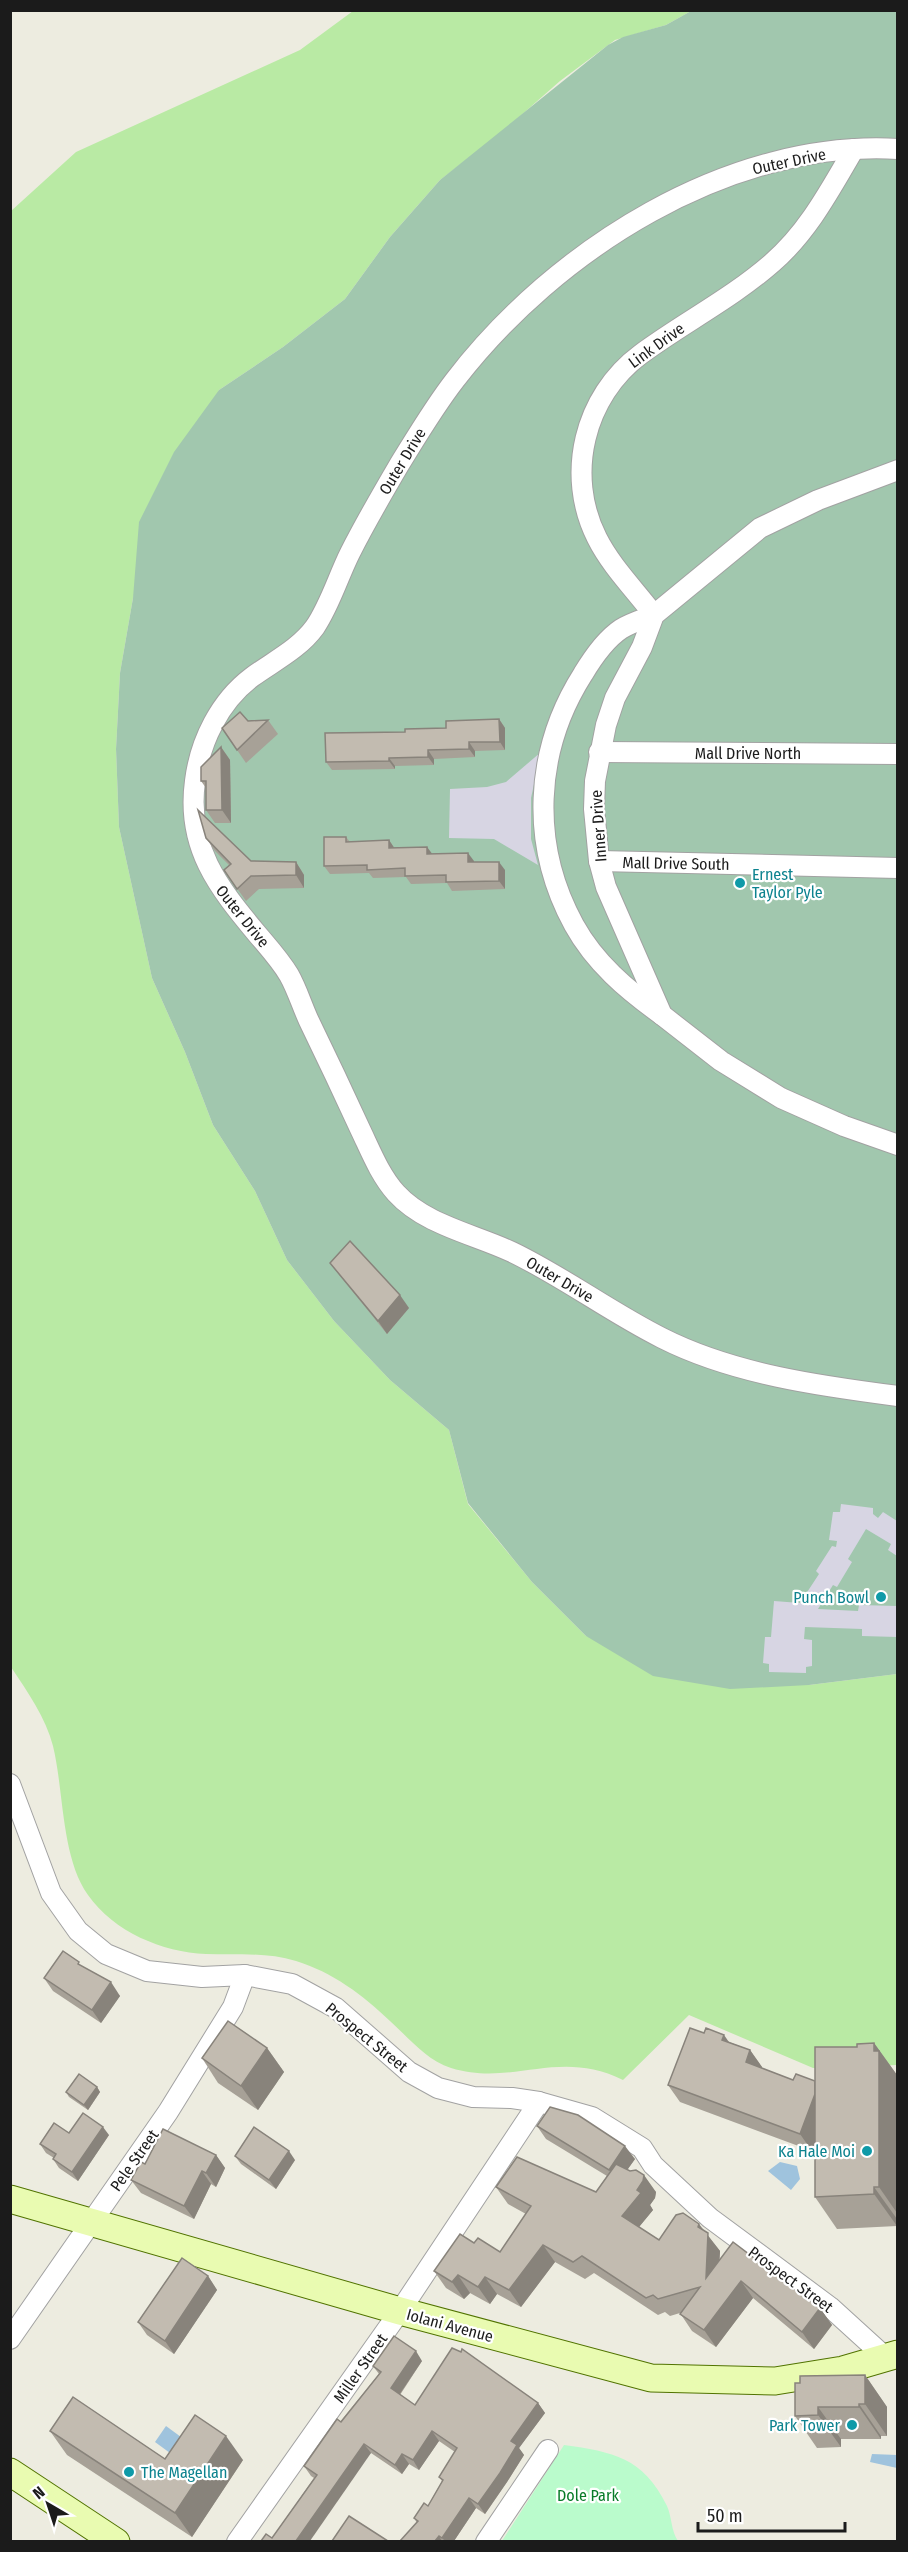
<svg xmlns="http://www.w3.org/2000/svg" width="908" height="2552" font-family="'Fira Sans Condensed',sans-serif">
	<rect width="100%" height="100%" fill="#edece0"/>
	<!-- grass -->
	<path fill="#b9eaa4" d="M353,11H691L666,25L615,40L560,81L501,133L440,180L390,237L345,299L283,347L219,390L133,598L120,673L116,749L119,827L152,978L185,1052L213,1125L255,1191L287,1260L334,1321L390,1380L449,1430L468,1504L532,1582L586,1636L809,1685L897,1674V2065L813,2068L689,2015L623,2080C558,2048 513,2087 451,2068C426,2060 409,2038 390,2021C363,1995 332,1972 296,1961C266,1952 236,1955 206,1954C162,1952 114,1932 88,1895C61,1857 64,1791 53,1746C46,1718 27,1691 11,1667V211L76,152L300,50Z"/>
	<!-- cemetery -->
	<polygon fill="#a1c7ae" points="691,11 897,11 897,1674 809,1685 730,1689 653,1676 586,1636 532,1582 468,1503 449,1430 390,1380 334,1321 287,1260 255,1191 213,1125 185,1052 152,978 119,827 116,749 120,673 133,598 139,522 174,452 219,390 283,347 345,299 390,237 440,180 608,45 623,37 666,25"/>
	<!-- park -->
	<path fill="#bafbcc" d="M564,2445C613,2452 643,2457 667,2506C672,2517 671,2531 678,2541H502Z"/>
	<!-- plaza -->
	<g fill="#d7d5e3">
		<polygon points="541,752 531,798 531,839 538,865 494,839 449,838 450,789 487,787 506,782"/>
		<polygon points="841,1504 873,1508 873,1514 878,1518 883,1512 897,1521 897,1556 888,1550 891,1544 866,1529 848,1559 852,1562 837,1587 833,1585 818,1609 858,1611 859,1605 897,1606 897,1637 862,1636 862,1629 805,1627 804,1639 812,1640 812,1666 806,1667 806,1673 769,1672 769,1664 763,1663 765,1637 771,1637 774,1601 800,1603 819,1574 816,1571 832,1546 836,1547 837,1541 829,1540 833,1512 840,1512"/>
	</g>
	<!-- water -->
	<g fill="#9fc3dd">
		<polygon points="780,2162 797,2166 800,2179 791,2190 768,2171"/>
		<polygon points="166,2426 181,2437 170,2453 155,2442"/>
		<polygon points="872,2454 897,2455 897,2468 870,2462"/>
	</g>
	<g fill="none" stroke-linecap="round" stroke-linejoin="round">
		<defs>
			<g id="street">
				<path d="M898,149C729,139 555,250 455,380C434,407 417,436 399,465C382,494 365,523 350,553C338,577 330,605 315,627C299,649 274,661 252,677C220,701 200,741 195,781C186,847 218,887 258,935C269,948 280,960 289,975C297,989 302,1006 309,1021C327,1058 344,1094 361,1131C371,1152 380,1175 396,1193C425,1225 474,1234 512,1252C564,1277 610,1312 662,1338C733,1374 820,1386 898,1396"/>
				<polyline points="898,470 818,500 760,528 654,615 642,647 615,698 606,725 595,781 594,809 599,861 606,887 662,1015 721,1061 781,1098 844,1126 898,1145"/>
				<polyline points="599,752 898,754"/>
				<polyline points="599,861 898,868"/>
				<path d="M662,1015C627,990 595,963 574,925C530,845 534,751 583,674C592,659 606,639 621,629C630,623 644,619 654,615C635,590 611,566 597,538C565,475 584,396 641,354C683,323 732,298 772,263C808,232 830,190 854,149"/>
				<polyline points="10,1784 51,1893 78,1931 106,1954 147,1971 202,1977 245,1975 292,1984 336,2008 409,2072 438,2088 473,2097 512,2098 539,2102 592,2117 642,2148 653,2165 710,2218 830,2307 886,2358"/>
				<polyline points="10,2339 168,2112 233,2007 245,1975"/>
				<polyline points="237,2542 400,2311 539,2102"/>
				<polyline points="486,2542 548,2450"/>
			</g>
			<g id="secondary">
				<polyline points="10,2199 400,2311 651,2378 775,2381 843,2370 898,2354"/>
				<polyline points="10,2472 116,2542"/>
			</g>
		</defs>
		<!-- street casing -->
		<use href="#street" stroke="#a2a2a2" stroke-width="22"/>
		<!-- secondary casing -->
		<use href="#secondary" stroke="#517301" stroke-width="29"/>
		<!-- street -->
		<use href="#street" stroke="#fff" stroke-width="20"/>
		<!-- secondary -->
		<use href="#secondary" stroke="#e9fbb1" stroke-width="27"/>
	</g>
	<!-- wall -->
	<g fill="#a7a197">
		<polygon points="499,719 505,728 505,750 475,751 475,757 434,759 434,765 395,766 395,769 332,770 326,762 405,732 446,728"/>
		<polygon points="268,720 278,734 246,763 222,728"/>
		<polygon points="221,747 230,760 231,823 215,823 206,810 206,788 201,781"/>
		<polygon points="346,837 350,842 389,840 394,848 427,847 432,854 474,861 474,862 505,870 505,889 452,891 447,883 411,884 406,877 373,878 369,873 330,874 324,866"/>
		<polygon points="206,838 251,861 296,862 304,875 304,888 259,889 246,901 224,870 229,865 215,851"/>
		<polygon points="330,1263 409,1308 387,1334 340,1276"/>
		<polygon points="82,1966 120,1996 101,2023 53,1991 44,1978"/>
		<polygon points="729,2042 750,2050 762,2067 762,2068 793,2080 815,2081 857,2047 874,2043 897,2075 897,2226 837,2229 815,2197 815,2143 812,2151 680,2102 668,2085"/>
		<polygon points="267,2048 284,2072 258,2110 218,2083 202,2058"/>
		<polygon points="97,2087 100,2092 88,2110 69,2097 66,2092"/>
		<polygon points="537,2126 635,2159 627,2170 656,2192 655,2198 650,2205 653,2210 639,2227 659,2240 705,2232 720,2251 719,2260 820,2308 832,2325 814,2349 753,2298 716,2347 692,2331 680,2313 670,2316 665,2312 658,2315 594,2273 585,2279 555,2262 521,2307 497,2294 490,2304 470,2293 464,2299 446,2288 434,2271 474,2243 500,2252 526,2214 508,2204 496,2187 596,2192 607,2176 546,2139"/>
		<polygon points="69,2133 109,2135 78,2181 59,2168 53,2159 54,2158 46,2153 40,2144"/>
		<polygon points="216,2155 225,2168 216,2187 211,2184 194,2219 141,2193 131,2180 145,2164"/>
		<polygon points="235,2156 295,2160 276,2189 241,2164"/>
		<polygon points="208,2276 217,2290 174,2354 147,2335 138,2322"/>
		<polygon points="422,2361 400,2395 415,2405 538,2403 545,2413 519,2448 524,2455 507,2482 485,2514 476,2508 454,2541 400,2541 417,2523 414,2518 428,2506 442,2481 439,2477 455,2452 439,2441 419,2470 409,2464 402,2474 371,2453 272,2538 314,2478 311,2476 304,2466 379,2374 373,2366"/>
		<polygon points="865,2375 887,2407 887,2436 881,2436 881,2439 841,2439 841,2447 817,2448 795,2416"/>
		<polygon points="50,2431 165,2459 243,2460 192,2537 67,2455"/>
	</g>
	<!-- shaded-wall -->
	<g fill="#88837b">
		<polygon points="499,719 505,728 505,750 500,742"/>
		<polygon points="469,742 475,751 475,757 469,749"/>
		<polygon points="221,747 230,760 231,823 222,810"/>
		<polygon points="428,750 434,759 434,765 428,757"/>
		<polygon points="389,758 395,766 395,769 389,761"/>
		<polygon points="389,840 395,849 389,848"/>
		<polygon points="427,847 433,855 427,854"/>
		<polygon points="468,853 474,861 474,871 468,862"/>
		<polygon points="296,862 304,875 304,888 296,875"/>
		<polygon points="499,862 505,870 505,889 499,881"/>
		<polygon points="400,1295 409,1308 387,1334 378,1321"/>
		<polygon points="111,1982 120,1996 101,2023 92,2010"/>
		<polygon points="724,2035 736,2052 722,2040"/>
		<polygon points="874,2043 897,2075 897,2213 879,2187"/>
		<polygon points="267,2048 284,2072 258,2110 241,2086"/>
		<polygon points="750,2050 762,2067 758,2079 746,2062"/>
		<polygon points="819,2083 831,2100 812,2151 800,2134"/>
		<polygon points="97,2087 100,2092 88,2110 84,2105"/>
		<polygon points="103,2127 109,2135 78,2181 72,2172"/>
		<polygon points="625,2146 635,2159 618,2183 609,2170"/>
		<polygon points="289,2151 295,2160 276,2189 269,2180"/>
		<polygon points="216,2155 225,2168 216,2187 206,2173"/>
		<polygon points="202,2171 211,2184 194,2219 184,2206"/>
		<polygon points="644,2175 656,2192 655,2198 650,2205 653,2210 634,2233 622,2216 637,2190"/>
		<polygon points="874,2187 897,2219 897,2226 874,2194"/>
		<polygon points="699,2224 720,2251 718,2295 706,2278 698,2227"/>
		<polygon points="543,2245 555,2262 521,2307 509,2290"/>
		<polygon points="458,2275 470,2293 464,2299 452,2282"/>
		<polygon points="208,2276 217,2290 174,2354 165,2341"/>
		<polygon points="485,2277 497,2294 490,2304 478,2287"/>
		<polygon points="741,2281 753,2298 716,2347 704,2330"/>
		<polygon points="820,2308 832,2325 814,2349 802,2332"/>
		<polygon points="416,2351 422,2361 397,2398 391,2388"/>
		<polygon points="865,2375 887,2407 887,2436 865,2404"/>
		<polygon points="538,2403 545,2413 519,2448 524,2455 507,2482 485,2514 478,2504 511,2441"/>
		<polygon points="859,2404 881,2436 881,2439 859,2407"/>
		<polygon points="818,2407 841,2439 841,2447 818,2415"/>
		<polygon points="432,2431 439,2441 419,2470 413,2460"/>
		<polygon points="226,2436 243,2460 192,2537 175,2513"/>
		<polygon points="364,2444 371,2453 310,2541 296,2541"/>
		<polygon points="402,2454 409,2464 402,2474 395,2465"/>
		<polygon points="469,2498 476,2508 454,2541 445,2541 442,2538"/>
		<polygon points="439,2536 442,2541 435,2541"/>
	</g>
	<!-- building -->
	<g fill="#c2bbb0" stroke="#88837b" stroke-width="1.5">
		<polygon points="240,712 248,721 268,720 237,750 222,728"/>
		<polygon points="499,719 500,742 469,742 469,749 428,750 428,757 389,758 389,761 326,762 325,733 405,732 405,729 446,728 446,721"/>
		<polygon points="221,747 222,810 206,810 206,781 201,781 201,767"/>
		<polygon points="198,810 251,861 296,862 296,875 251,876 237,889 224,870 231,864 206,838"/>
		<polygon points="324,837 346,837 346,842 389,840 389,848 427,847 427,854 468,853 468,862 499,862 499,881 446,882 446,875 405,876 405,868 367,870 367,865 324,866"/>
		<polygon points="350,1241 400,1295 378,1321 330,1263"/>
		<polygon points="63,1951 79,1962 78,1964 111,1982 92,2010 44,1978"/>
		<polygon points="228,2021 267,2048 241,2086 202,2058"/>
		<polygon points="690,2028 704,2033 706,2028 724,2035 722,2040 750,2050 746,2062 793,2080 796,2074 815,2081 815,2094 800,2134 668,2085"/>
		<polygon points="874,2043 874,2051 879,2051 879,2187 874,2187 874,2194 815,2197 815,2047 857,2047 857,2044"/>
		<polygon points="79,2074 97,2087 84,2105 66,2092"/>
		<polygon points="550,2107 578,2115 625,2146 609,2170 537,2126"/>
		<polygon points="83,2113 103,2127 72,2172 53,2159 56,2154 40,2144 54,2123 69,2133"/>
		<polygon points="254,2127 289,2151 269,2180 235,2156"/>
		<polygon points="163,2129 216,2155 206,2173 202,2171 184,2206 131,2180 141,2162 145,2164"/>
		<polygon points="517,2157 596,2192 616,2164 630,2171 636,2170 644,2175 643,2181 637,2190 641,2193 622,2216 659,2240 676,2215 683,2213 699,2224 698,2227 708,2233 706,2278 733,2242 820,2308 802,2332 741,2281 704,2330 680,2314 700,2287 658,2299 653,2295 646,2298 582,2256 573,2262 543,2245 509,2290 485,2277 478,2287 458,2275 452,2282 434,2271 460,2234 474,2243 478,2238 500,2252 531,2206 496,2187"/>
		<polygon points="182,2258 208,2276 165,2341 138,2322"/>
		<polygon points="394,2336 416,2351 391,2388 415,2405 452,2348 461,2352 462,2349 538,2403 511,2441 517,2445 500,2473 478,2504 469,2498 442,2538 439,2536 435,2541 400,2541 418,2521 414,2518 424,2503 428,2506 443,2480 439,2477 457,2448 432,2431 413,2460 402,2454 395,2465 364,2444 296,2541 261,2541 266,2534 272,2538 317,2475 304,2466 337,2419 341,2422 381,2372 373,2366"/>
		<polygon points="865,2375 865,2404 859,2404 859,2407 818,2407 818,2415 795,2416 795,2383 800,2383 800,2376"/>
		<polygon points="73,2397 165,2459 195,2415 226,2436 175,2513 50,2431"/>
		<polygon points="349,2516 388,2541 332,2541"/>
	</g>
	<!-- markers -->
	<g fill="#0f9aa8" stroke="#fff" stroke-width="2">
		<circle cx="740" cy="883" r="6"/>
		<circle cx="881" cy="1597" r="6"/>
		<circle cx="867" cy="2151" r="6"/>
		<circle cx="852" cy="2425" r="6"/>
		<circle cx="129" cy="2472" r="6"/>
	</g>
	<g text-anchor="middle" stroke-width="4.5" stroke-linejoin="round" paint-order="stroke">
		<!-- street labels -->
		<g font-size="16" fill="#1b1b1b" stroke="#fff">
			<text transform="translate(789 161) rotate(-12)" y="6">Outer Drive</text>
			<text transform="translate(656 345) rotate(-36)" y="6">Link Drive</text>
			<text transform="translate(402 461) rotate(-59)" y="6">Outer Drive</text>
			<text x="748" y="759">Mall Drive North</text>
			<text transform="translate(598 826) rotate(-94)" y="6">Inner Drive</text>
			<text transform="translate(676 863) rotate(1)" y="6">Mall Drive South</text>
			<text transform="translate(243 916) rotate(51)" y="6">Outer Drive</text>
			<text transform="translate(560 1279) rotate(30)" y="6">Outer Drive</text>
			<text transform="translate(367 2037) rotate(39)" y="6">Prospect Street</text>
			<text transform="translate(134 2160) rotate(-55)" y="6">Pele Street</text>
			<text transform="translate(791 2279) rotate(36)" y="6">Prospect Street</text>
			<text transform="translate(450 2325) rotate(15)" y="6">Iolani Avenue</text>
			<text transform="translate(360 2368) rotate(-55)" y="6">Miller Street</text>
		</g>
		<!-- culture labels -->
		<g font-size="16" fill="#0d838f" stroke="#fff" text-anchor="end">
			<text x="752" y="880" text-anchor="start">Ernest<tspan x="752" dy="18">Taylor Pyle</tspan></text>
			<text x="869" y="1603">Punch Bowl</text>
			<text x="855" y="2157">Ka Hale Moi</text>
			<text x="840" y="2431">Park Tower</text>
			<text x="141" y="2478" text-anchor="start">The Magellan</text>
		</g>
		<!-- park labels -->
		<g font-size="16" fill="#087b28" stroke="#fff">
			<text x="588" y="2501">Dole Park</text>
		</g>
	</g>
	<!-- border -->
	<rect width="908" height="2552" fill="none" stroke="#1b1b1b" stroke-width="24"/>
	<!-- north arrow -->
	<g transform="translate(48 2504) rotate(321)" stroke="#ffffff" stroke-width="4.5" paint-order="stroke">
	<path d="M0-4.5L10 22L0 15L-10 22Z" fill="#1b1b1b"/>
	<text y="-9" font-size="16" font-weight="bold" text-anchor="middle" fill="#1b1b1b">N</text>
	</g>
	<!-- scale -->
	<path d="M698 2522v9h147v-9" fill="none" stroke="#1b1b1b" stroke-width="3"/>
	<text x="707" y="2522" font-size="18" fill="#1b1b1b" stroke="#ffffff" stroke-width="4.5" paint-order="stroke">50 m</text>
</svg>
